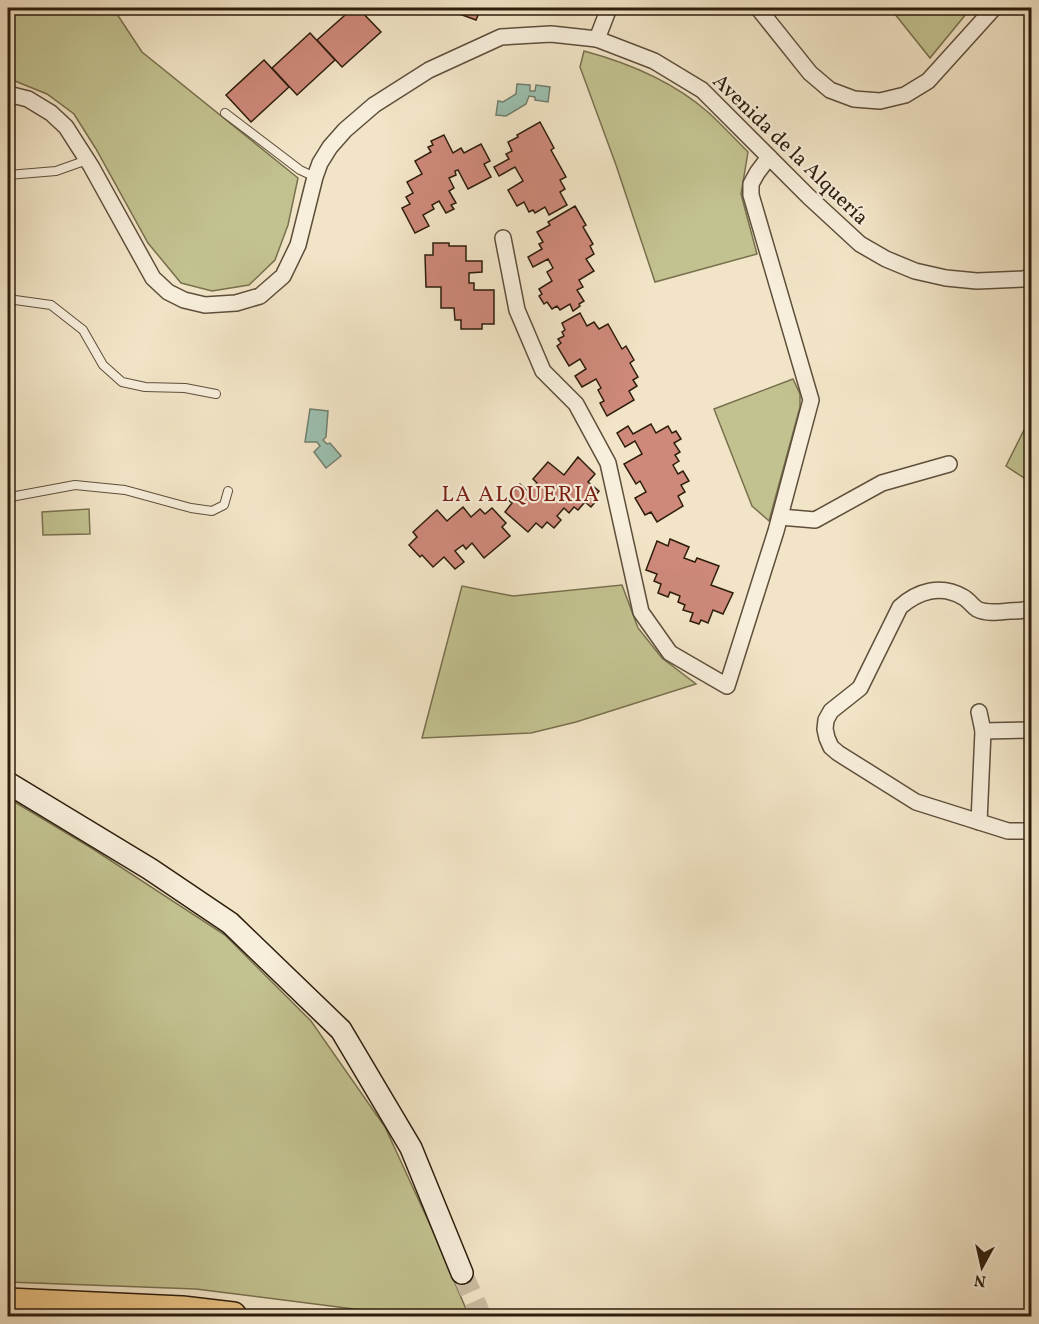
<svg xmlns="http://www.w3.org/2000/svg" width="1039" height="1324" font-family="Vollkorn,serif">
	<rect width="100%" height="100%" fill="#f2e5c7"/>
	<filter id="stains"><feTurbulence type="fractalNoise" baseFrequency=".00333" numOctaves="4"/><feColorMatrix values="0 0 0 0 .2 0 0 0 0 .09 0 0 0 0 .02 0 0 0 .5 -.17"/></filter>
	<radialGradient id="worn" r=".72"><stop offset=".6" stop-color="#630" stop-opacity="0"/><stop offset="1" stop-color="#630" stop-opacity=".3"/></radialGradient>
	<!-- green -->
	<g fill="#c2c290" stroke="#78704e" stroke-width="1.5">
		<polygon points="8,8 113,8 142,52 298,178 288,225 275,260 249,285 212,291 181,283 148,243 96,149 74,114 47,94 15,81 8,80"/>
		<polygon points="890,8 971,8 930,58"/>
		<path d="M584,51C629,63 674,82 709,113C722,125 735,139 748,152L741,194L757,254L655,282L616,165L580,67Z"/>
		<polygon points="793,379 800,394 800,407 769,521 752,506 714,409"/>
		<polygon points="1031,416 1032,481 1030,482 1006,466"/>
		<polygon points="89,509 90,534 43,535 42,512"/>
		<polygon points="622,585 638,628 662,658 696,684 576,722 531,733 422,738 462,586 513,596"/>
		<polygon points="8,798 93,849 225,935 311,1021 385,1127 432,1229 469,1316 409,1316 196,1289 8,1282"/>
	</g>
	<!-- water -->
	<g fill="#9cc0b0" stroke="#707f6e" stroke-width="1.5">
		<polygon points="517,84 530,85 530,91 535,91 536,85 550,87 548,102 535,100 535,97 529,96 526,104 506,116 496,115 498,101 503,102 516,94"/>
		<polygon points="310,409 328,411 326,437 323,440 327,444 330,443 341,456 326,468 314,452 320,446 317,442 305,442"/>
	</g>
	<!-- building -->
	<g fill="#ce897a" stroke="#2d1d0c" stroke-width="1.5">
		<polygon points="353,8 358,8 381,32 342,67 317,40"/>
		<polygon points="443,8 481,8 476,20"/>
		<polygon points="310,33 335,60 297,95 272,68"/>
		<polygon points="264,60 289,87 251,122 226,95"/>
		<polygon points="540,122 554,148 551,150 566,177 560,180 565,189 560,192 567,205 549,215 545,207 535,213 533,210 529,212 524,202 517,206 508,190 523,181 515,167 499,176 494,167 509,159 506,154 512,151 508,142 518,137 517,135"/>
		<polygon points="444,135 453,153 461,148 464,153 481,144 490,161 484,164 491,177 468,189 458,170 455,171 456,175 449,178 454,188 449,191 456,203 451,205 454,209 446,213 439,201 432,205 434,209 423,215 429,226 415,233 402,208 410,204 406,197 413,193 407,182 422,174 415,161 431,152 428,147 433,145 431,141"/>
		<polygon points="575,206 586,225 583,227 593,244 590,246 594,254 586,259 594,271 579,280 583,287 577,290 584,301 579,304 580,306 573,311 570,304 560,310 557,306 552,309 547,302 544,304 539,296 542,294 539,289 552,281 547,272 553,268 548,259 533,267 528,257 542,249 539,244 543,242 537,232 550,225 548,222"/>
		<polygon points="433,243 449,243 449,246 466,246 466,261 482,261 482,272 469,273 469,283 474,283 474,290 494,290 494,324 482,324 482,329 461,329 461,320 455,320 454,308 441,308 441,287 426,287 425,255 433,255"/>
		<polygon points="580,313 587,326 594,322 599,329 608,324 622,349 626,346 634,360 630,363 638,377 633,380 637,386 629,391 634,400 607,416 600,403 604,401 598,390 601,388 596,379 582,387 575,376 586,369 580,359 569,366 557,346 561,343 558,339 564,336 562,332 565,330 562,323"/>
		<polygon points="651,424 656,433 668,426 672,433 676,431 681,439 674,443 680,452 675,455 679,461 673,465 678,474 683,471 689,481 681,485 685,492 678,496 683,506 657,522 651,512 645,515 635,498 646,492 640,481 636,484 624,464 642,454 635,441 625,447 617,433 628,426 633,434"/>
		<polygon points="578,457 595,474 588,482 599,491 594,497 597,500 591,507 585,502 578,510 574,507 569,513 564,508 557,516 561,520 554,528 547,522 542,528 536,523 528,532 505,512 512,503 507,499 520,484 529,492 537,483 533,479 548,462 564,475"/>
		<polygon points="463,507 471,517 480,509 485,514 492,508 506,523 502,527 510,536 484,558 472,543 466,549 463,545 455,551 464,562 455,569 444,557 433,567 422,555 420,557 409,545 417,537 413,532 437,510 447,521"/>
		<polygon points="670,539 689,547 684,558 695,562 697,558 719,566 711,585 733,593 723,614 713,610 708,623 701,620 699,624 690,621 693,613 683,610 685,605 678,602 680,596 670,592 668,597 658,593 661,584 654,581 657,574 646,570 657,541 668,546"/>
	</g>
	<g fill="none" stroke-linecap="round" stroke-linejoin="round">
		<!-- secondary-tunnel -->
		<polyline stroke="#cbbda2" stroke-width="21" stroke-dasharray="21 10" stroke-linecap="butt" points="462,1273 481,1316"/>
		<defs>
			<g id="service">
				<polyline points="225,113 300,170 315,177"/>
				<polyline points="8,175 56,171 87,160"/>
				<polyline points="8,299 51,305 83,330 103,365 122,382 145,387 185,388 216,394"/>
				<polyline points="8,499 16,496 75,485 125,490 191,508 212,511 224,505 228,491"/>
			</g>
			<g id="minor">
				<polyline points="758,8 810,73 830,90 854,99 880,101 905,95 928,81 994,8"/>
				<polyline points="597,39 609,8"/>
				<polyline points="8,94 28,99 51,113 66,127 91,166 153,278 168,292 184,300 205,305 236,303 260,296 283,276 298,245 315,177 320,163 330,147 345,130 374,105 429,70 501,37 551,34 597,39 654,61 702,90 809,197 860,244 886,259 915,271 946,278 977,281 1023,279 1032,276"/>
				<polyline points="503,238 517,310 543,371 576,404 608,463 641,612 670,653 727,686 776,531 811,400 751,195 751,184 757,173 769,157"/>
				<polyline points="780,517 815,520 882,483 949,464"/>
				<path d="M1032,607C1025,611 1017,611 1009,611C999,612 987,614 977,609C972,606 969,600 963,597C941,584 918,591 900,607L860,688L831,711L826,720L825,729L827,738L831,747L838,753L916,802L1008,831H1032"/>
				<polyline points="983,731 1032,730"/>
				<polyline points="979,822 983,731 979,712"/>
			</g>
			<polyline id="secondary" points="8,783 150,869 230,923 341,1030 411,1148 462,1273"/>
			<polyline id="motorway" points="8,1302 182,1310 233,1316"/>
		</defs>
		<!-- service casing -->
		<use href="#service" stroke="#5e4f3b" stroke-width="10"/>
		<!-- minor casing -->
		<use href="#minor" stroke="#5e4f3b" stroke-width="18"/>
		<!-- secondary casing -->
		<use href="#secondary" stroke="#2d1d0c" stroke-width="24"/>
		<!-- motorway casing -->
		<use href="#motorway" stroke="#2d1d0c" stroke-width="30"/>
		<!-- service -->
		<use href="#service" stroke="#f7eedb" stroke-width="8"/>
		<!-- minor -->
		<use href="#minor" stroke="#f7eedb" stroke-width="15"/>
		<!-- secondary -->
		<use href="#secondary" stroke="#f7eedb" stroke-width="21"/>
		<!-- motorway -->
		<use href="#motorway" stroke="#e9c284" stroke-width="27"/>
	</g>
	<g text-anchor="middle" stroke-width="4.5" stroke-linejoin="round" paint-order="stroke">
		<!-- street labels -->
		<g font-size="21" fill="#2d1d0c" stroke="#f7eedb">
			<text transform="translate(791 149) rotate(44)" y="7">Avenida de la Alquería</text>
		</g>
		<!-- neighbourhood labels -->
		<g font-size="22" letter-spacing="1.5" fill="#7a1f14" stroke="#f7eedb">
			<text x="521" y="501">LA ALQUERIA</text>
		</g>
	</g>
	<!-- margin -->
	<rect width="1039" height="1324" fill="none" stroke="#f2e5c7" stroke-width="30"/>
	<rect x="9" y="9" width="1021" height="1306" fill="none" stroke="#2d1d0c" stroke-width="3"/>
	<rect x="15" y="15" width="1009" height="1294" fill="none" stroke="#2d1d0c" stroke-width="1.5"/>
	<!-- north arrow -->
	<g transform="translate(982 1267) rotate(188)" stroke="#f7eedb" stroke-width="4.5" paint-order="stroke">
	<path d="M0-4.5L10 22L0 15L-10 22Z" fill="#2d1d0c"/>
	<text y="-9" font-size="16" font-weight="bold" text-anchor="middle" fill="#2d1d0c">N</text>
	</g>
	<rect width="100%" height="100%" filter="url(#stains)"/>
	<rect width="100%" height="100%" fill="url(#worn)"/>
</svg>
